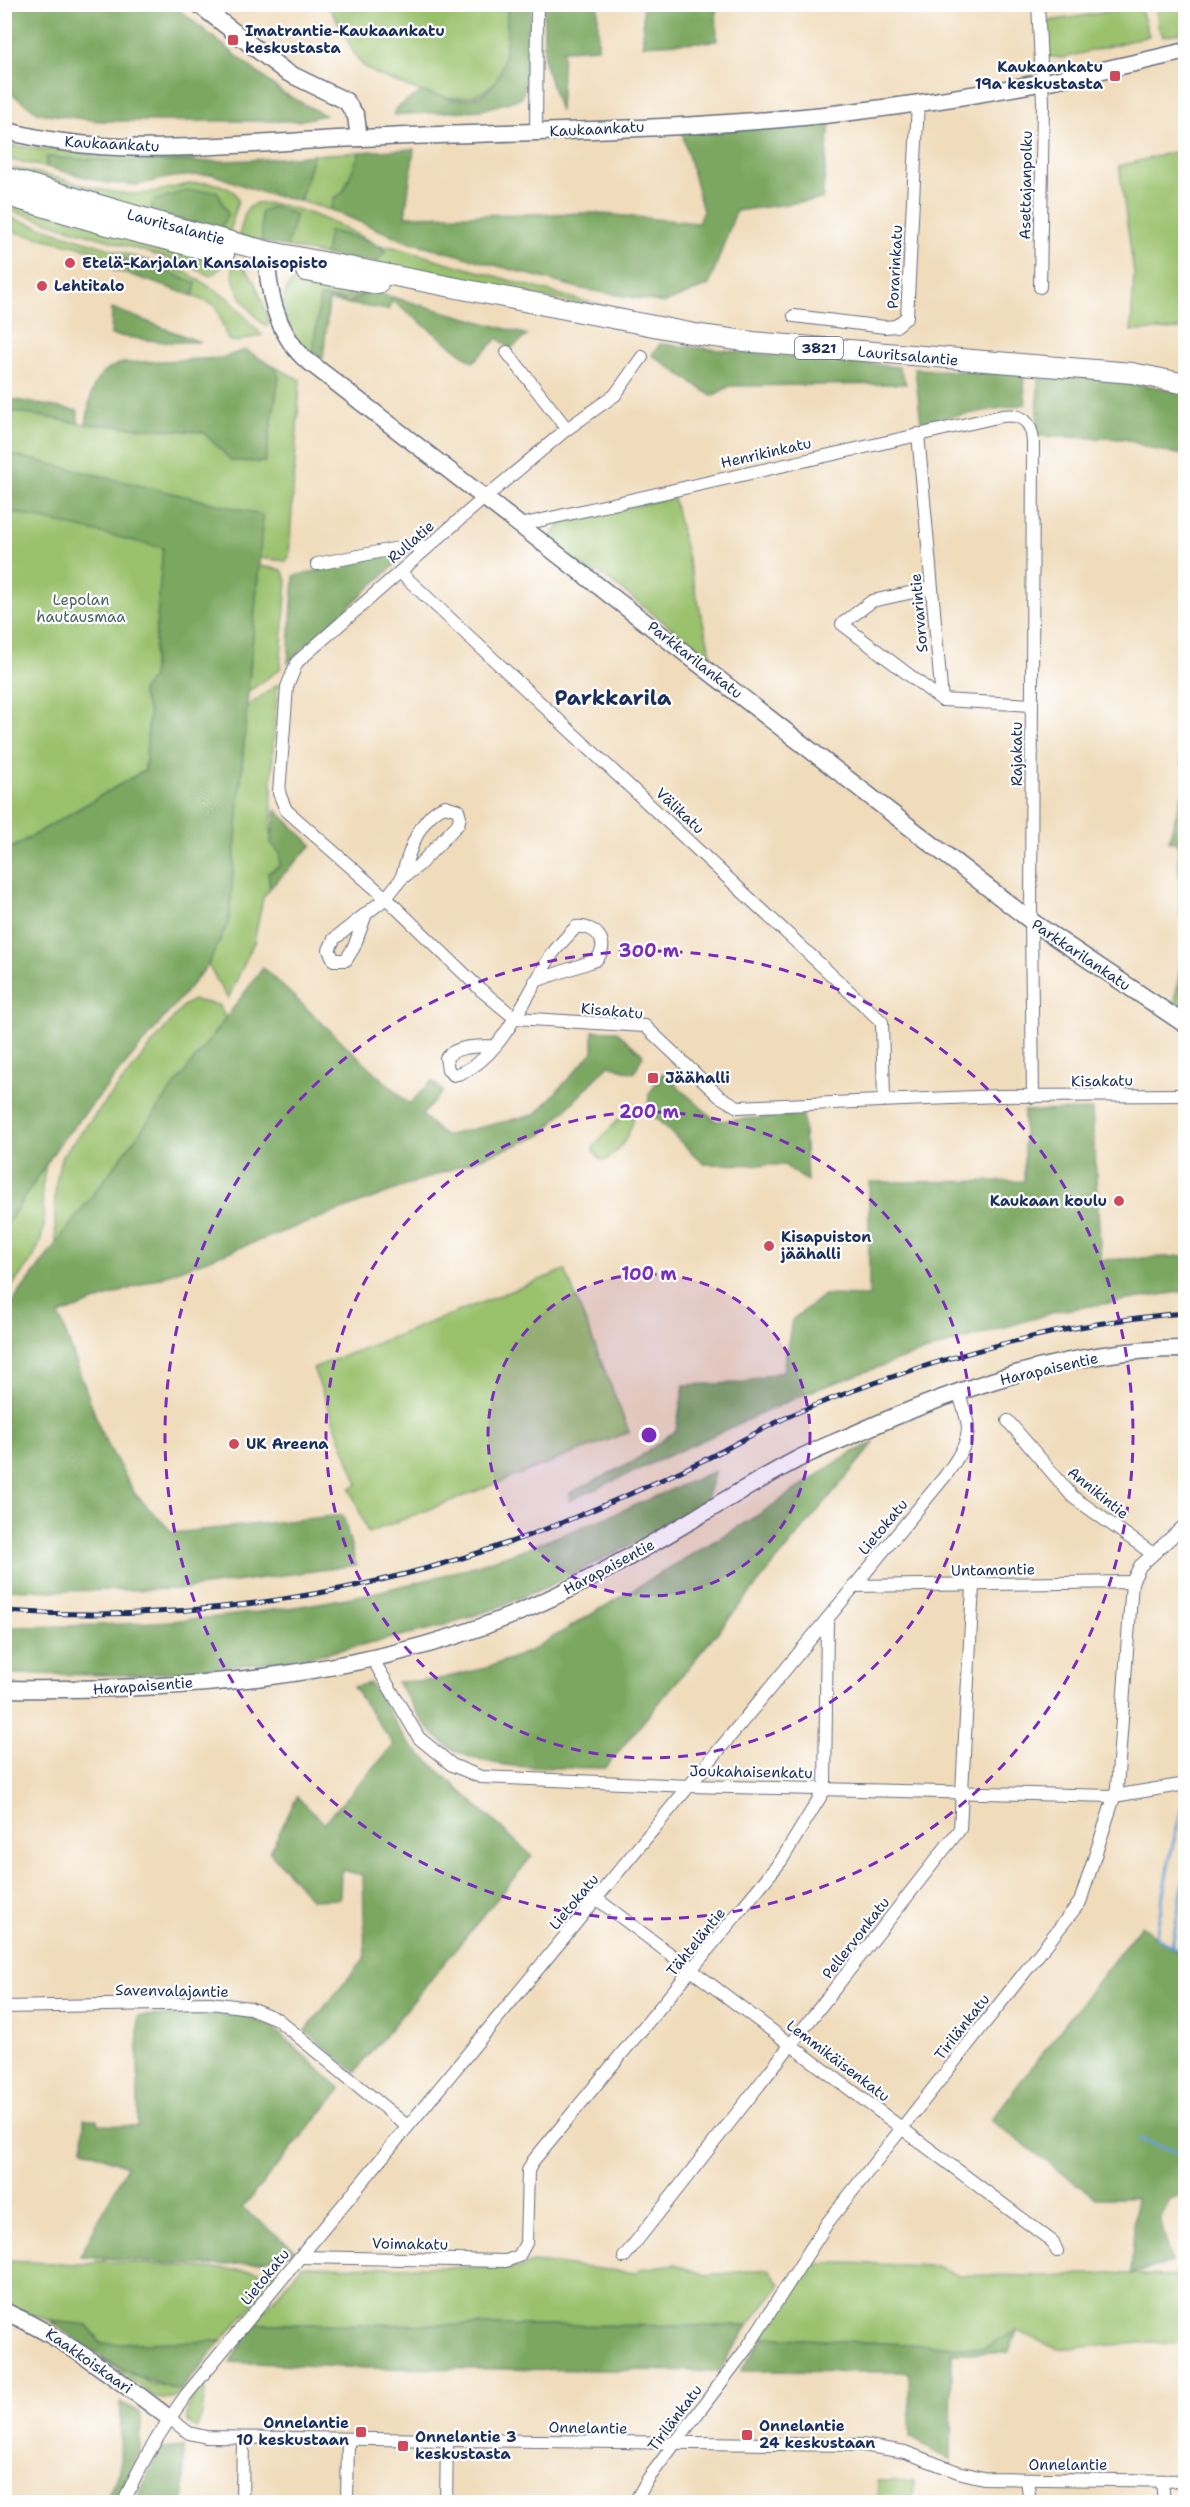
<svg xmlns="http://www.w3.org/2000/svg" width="1190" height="2507" font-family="'Shantell Sans',sans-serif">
	<rect width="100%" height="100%" fill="#fff"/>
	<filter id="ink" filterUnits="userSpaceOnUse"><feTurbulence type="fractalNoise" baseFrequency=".0167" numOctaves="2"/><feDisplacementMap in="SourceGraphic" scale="12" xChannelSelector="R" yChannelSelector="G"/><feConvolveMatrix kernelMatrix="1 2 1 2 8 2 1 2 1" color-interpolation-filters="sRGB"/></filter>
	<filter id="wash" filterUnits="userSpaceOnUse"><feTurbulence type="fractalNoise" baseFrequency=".008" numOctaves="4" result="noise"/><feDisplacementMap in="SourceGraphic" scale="24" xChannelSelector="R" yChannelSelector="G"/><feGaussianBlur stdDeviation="1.35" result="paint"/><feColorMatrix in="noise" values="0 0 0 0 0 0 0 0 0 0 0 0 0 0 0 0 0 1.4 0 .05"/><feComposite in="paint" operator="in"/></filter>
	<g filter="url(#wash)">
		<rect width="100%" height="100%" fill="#f0dcbb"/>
		<!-- green -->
		<g fill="#9ac16c" stroke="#5a7865" stroke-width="1.5">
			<path d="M327,5H507C507,22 510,63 499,77C473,111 432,96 398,83C387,78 374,75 365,67C352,58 341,20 327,5Z"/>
			<polygon points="1156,5 1185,5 1185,32 1163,36 1158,26"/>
			<polygon points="1140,7 1149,36 1063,58 1044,56 1043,22"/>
			<polygon points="5,145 111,156 199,156 190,160 122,162 47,157 46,167 5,159"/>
			<polygon points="360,152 343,193 334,198 331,210 300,201 313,155"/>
			<polygon points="1173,152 1185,162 1185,329 1131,331 1134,273 1119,166"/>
			<path d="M5,168C44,170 88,191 131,194C165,196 202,169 234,192L238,200L229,235Z"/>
			<polygon points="4,201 222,260 221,268 210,276 186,264 5,209"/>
			<path d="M256,203C294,202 336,224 370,241L330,231L325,255L239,236L246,210Z"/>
			<polygon points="5,216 187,273 228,298 262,335 236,342 228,340 216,306 193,296 196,283 124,259 128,274 115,271 93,250 5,230"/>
			<polygon points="379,246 393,247 579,300 624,310 621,313 375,263 386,251"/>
			<path d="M234,262C256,270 262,303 270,323L266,327C250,312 227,284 234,262Z"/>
			<path d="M303,277L371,291L346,299L320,297L313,352C309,350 304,348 301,345C284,330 273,282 303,277Z"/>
			<polygon points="275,367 300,380 289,557 286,561 259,558 263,515 168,492 5,497 4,410 86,424 203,432 232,461 265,462 279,378"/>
			<polygon points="673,497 712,659 600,573 589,571 549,539 560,524"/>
			<polygon points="5,510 163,547 152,678 143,690 142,695 149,712 145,770 5,852"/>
			<polygon points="259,566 282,570 287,581 280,669 248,692"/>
			<polygon points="278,684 273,745 271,843 280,853 280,866 268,873 270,888 263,898 254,942 228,999 208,965 229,921 247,707"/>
			<path d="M193,1000L218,1005L226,1018L56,1246C55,1215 52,1186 62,1156L183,1006Z"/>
			<path d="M633,1104C638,1123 622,1151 606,1160L600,1159L594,1151V1146Z"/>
			<polygon points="46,1164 42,1188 44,1226 40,1243 32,1260 5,1295 5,1227"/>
			<polygon points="565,1270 629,1432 368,1533 350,1488 358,1484 313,1368"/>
			<polygon points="5,2261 80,2264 100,2261 281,2273 221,2341 101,2344 88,2325 50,2321 5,2304"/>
			<polygon points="534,2262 637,2273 640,2269 675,2264 706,2275 768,2269 780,2284 748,2326 253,2324 302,2266 520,2268"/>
			<polygon points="844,2263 935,2266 960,2275 1048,2276 1111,2273 1185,2277 1185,2343 1153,2342 1057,2349 1017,2331 985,2348 763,2337 808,2264"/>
			<polygon points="101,2358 151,2384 181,2390 173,2398 161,2399 152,2395"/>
			<path d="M206,2380L202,2414L197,2428L188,2422C184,2404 195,2394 206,2380Z"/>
			<polygon points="914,2480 913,2502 877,2502 878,2481"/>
		</g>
		<!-- forest -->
		<g fill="#7ba760" stroke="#4b6b5f" stroke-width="1.5">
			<polygon points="5,4 173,5 283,93 325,115 298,121 99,121 39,113 5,89"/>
			<path d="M507,5H531L530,64L522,98L482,110L394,115L395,109L421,92C431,94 442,97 453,99C510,105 507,42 507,5Z"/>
			<polygon points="544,5 598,5 598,48 563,50 560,111 544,61"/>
			<polygon points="643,5 716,5 717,41 643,45"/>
			<polygon points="830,122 822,199 736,211 709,285 665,303 582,289 403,240 331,210 334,198 343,193 360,152 414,149 405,216 593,213 698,223 703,211 682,132"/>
			<path d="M313,155L300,201L263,193L212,174L172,177L137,185L108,183L46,167L47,157C135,163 225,164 313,155Z"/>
			<polygon points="185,191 217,191 228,214 220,230 150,212 153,201"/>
			<polygon points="272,207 296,214 287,247 262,242 261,212"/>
			<polygon points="329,231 370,241 386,251 375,263 325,255"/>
			<polygon points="123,258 148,264 196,283 193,296 128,274"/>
			<polygon points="371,291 528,335 510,349 498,338 473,362 392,301 388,310 329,301 323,359 313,352 320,297 348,302"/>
			<polygon points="112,308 200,342 164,342 111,335"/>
			<polygon points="660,344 899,367 906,384 730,386 712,396 652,355"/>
			<path d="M245,350L275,367L279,377L265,462L232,461L203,432L86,424C91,395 90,372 123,363L221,358Z"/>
			<polygon points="915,369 1023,374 1026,404 921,422"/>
			<polygon points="1038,374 1104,378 1185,392 1185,455 1156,450 1125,439 1037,436"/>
			<polygon points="4,398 78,411 78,423 5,410"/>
			<polygon points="5,453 263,515 229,921 208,965 60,1143 5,1227 5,852 145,770 149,712 142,695 143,690 152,678 163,548 5,510"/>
			<polygon points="413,548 298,653 288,663 294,576"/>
			<polygon points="1178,676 1186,676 1186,756 1182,765"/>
			<polygon points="1185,785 1185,921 1180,916 1178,842 1168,842"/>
			<polygon points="276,810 312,845 270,888 268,873 280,866 280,853 271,843"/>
			<path d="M1185,924L1186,1011H1185L1175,1004C1177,977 1185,952 1185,924Z"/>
			<polygon points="263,968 409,1104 432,1081 443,1091 422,1115 444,1136 536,1114 593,1052 593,1031 616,1031 643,1055 634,1073 609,1065 540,1136 59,1315 102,1434 135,1494 173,1533 343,1515 356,1565 184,1589 51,1591 5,1589 5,1312"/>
			<polygon points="663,1073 716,1121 803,1115 807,1181 784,1165 704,1164 648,1111 649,1094"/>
			<polygon points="1092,1110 1101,1260 1185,1256 1185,1291 1058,1311 910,1356 809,1392 569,1501 570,1493 633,1462 676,1430 684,1385 741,1383 783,1371 792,1320 824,1295 869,1296 869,1182 1024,1181 1024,1111"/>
			<path d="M875,1442L605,1768C548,1766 467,1777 428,1728C416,1714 407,1697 397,1682L435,1680L486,1668L530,1651L758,1515L844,1457Z"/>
			<path d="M715,1471L703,1509L551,1585L494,1609L435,1628L305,1658L143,1675L5,1674L4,1627C157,1626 311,1615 457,1571C546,1545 630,1507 715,1471Z"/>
			<polygon points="370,1683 407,1742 532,1856 355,2072 305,2031 365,1958 363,1875 341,1870 340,1899 312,1900 270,1852 297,1797 324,1823 394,1745 353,1687"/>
			<polygon points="1141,1925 1185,1958 1186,2197 1183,2195 1170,2200 1160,2219 1171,2263 1131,2274 1136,2198 1096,2198 991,2120"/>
			<path d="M238,2014L270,2025L341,2089L242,2208L296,2250C247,2277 136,2260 80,2256L127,2166L83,2149L84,2119H97L98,2125L138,2126V2016Z"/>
			<path d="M50,2321L88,2325L101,2344L221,2341L181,2390C129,2379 92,2352 50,2321Z"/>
			<polygon points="253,2324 748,2326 719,2371 367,2368 230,2362"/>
			<polygon points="1017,2331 1008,2353 952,2353 951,2460 910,2437 909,2372 741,2371 763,2337 984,2348"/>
			<polygon points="121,2402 141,2414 140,2451 116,2502 105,2502 120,2470"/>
			<polygon points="184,2447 184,2502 136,2502 159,2449"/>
		</g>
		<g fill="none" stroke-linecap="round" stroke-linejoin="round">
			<!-- stream -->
			<g stroke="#68a0d6" stroke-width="3">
				<polyline points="1182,1807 1169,1861 1156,1936 1186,1956"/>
				<polyline points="1172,1946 1186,1868"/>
				<polyline points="1139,2139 1186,2155"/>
			</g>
		</g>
	</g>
	<g filter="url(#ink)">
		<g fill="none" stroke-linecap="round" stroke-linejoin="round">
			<defs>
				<g id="street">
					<polyline points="1038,4 1043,102 1040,287"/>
					<polyline points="536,132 537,4"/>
					<polyline points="794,316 885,327 896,326 907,317 918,103"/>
					<polyline points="507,352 567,429"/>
					<polyline points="642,357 615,395 567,429 475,506 297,662 287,687 279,793 286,810 386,898 481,990 515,1018 645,1026 719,1096 738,1107 999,1096 1186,1095"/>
					<polyline points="918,434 942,700 1032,705"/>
					<path d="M520,525L1002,416C1022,413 1032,422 1033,442L1031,921L1033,1097"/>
					<polyline points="317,564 419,544 426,548"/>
					<polyline points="400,572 882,1022 884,1099"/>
					<polyline points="932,588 872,601 842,624 942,700"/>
					<path d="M366,914L354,947L346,960H334L329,950L334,939L386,898L401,879L419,865L458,824L460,817L458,810L445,806C419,816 408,855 401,879"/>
					<path d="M493,1046C477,1047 456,1045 446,1058L448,1070L454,1075C498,1065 527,994 549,959C556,947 567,937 576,927C597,925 611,944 596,960L535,981"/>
					<polyline points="1008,1421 1073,1497 1153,1554"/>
					<polyline points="854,1586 1132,1582"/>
					<polyline points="372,1658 419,1738 452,1765 481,1777 690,1786 1114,1796 1186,1784"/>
					<polyline points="597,1899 1053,2242 1057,2251"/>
					<polyline points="4,2007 210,2003 250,2008 277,2019 407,2126"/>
					<polyline points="300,2257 506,2261 519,2256 526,2243 528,2171 533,2161 781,1861 825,1789 827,1619"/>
					<polyline points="624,2257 960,1829 973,1586"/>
					<polyline points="169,2418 189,2433 206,2437 862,2445 905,2452 958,2472 983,2478 1186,2481"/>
					<polyline points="1027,2480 1030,2502"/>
					<polyline points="1162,2481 1164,2502"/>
					<path d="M124,2502C140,2463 161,2430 186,2395L946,1475C956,1460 972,1440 967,1421C965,1411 961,1402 959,1392"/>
					<polyline points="242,2502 243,2438"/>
					<polyline points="347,2502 348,2440"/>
					<polyline points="446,2502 447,2441"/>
					<polyline points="635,2502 648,2479 747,2348 828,2222 1080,1902 1117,1788 1132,1582 1140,1566 1186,1524"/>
				</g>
				<g id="secondary">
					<polyline points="198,4 286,72 346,101 356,116 359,138"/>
					<path d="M4,130C118,162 245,142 361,138C524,131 688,131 851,112C964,99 1075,78 1186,51"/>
					<path d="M266,251C268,290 275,330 304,358L1031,921L1186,1025"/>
					<path d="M4,1689C174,1691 352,1680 510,1616C612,1575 700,1511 796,1460C817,1449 839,1441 859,1432C960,1387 1074,1348 1186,1349"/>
					<path d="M4,2311C65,2338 116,2378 169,2418"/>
				</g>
				<g id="primary">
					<polyline points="4,177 178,228 266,251 700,335 753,342 1132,373 1186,384"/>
					<polyline points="4,195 100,223 224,254"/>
					<polyline points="306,271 378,284"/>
				</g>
			</defs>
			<!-- street casing -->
			<use href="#street" stroke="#666c7f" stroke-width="14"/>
			<!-- secondary casing -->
			<use href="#secondary" stroke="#666c7f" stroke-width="19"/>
			<!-- primary casing -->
			<use href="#primary" stroke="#666c7f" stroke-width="22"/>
			<!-- street -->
			<use href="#street" stroke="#fff" stroke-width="12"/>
			<!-- secondary -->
			<use href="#secondary" stroke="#fff" stroke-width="16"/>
			<!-- primary -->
			<use href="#primary" stroke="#fff" stroke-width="20"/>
			<defs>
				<path id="rail" d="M4,1611C192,1624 382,1594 556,1525C606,1505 656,1483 704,1460C737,1444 769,1424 803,1410C925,1361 1055,1323 1186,1313"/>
			</defs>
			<!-- rail casing -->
			<use href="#rail" stroke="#1b2f5e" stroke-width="5"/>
			<!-- rail -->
			<use href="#rail" stroke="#fff" stroke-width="3" stroke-dasharray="9" stroke-linecap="butt"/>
		</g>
	</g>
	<!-- distance rings -->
	<circle cx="649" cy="1435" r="161" fill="#7b2cbf" fill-opacity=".12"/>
	<g fill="none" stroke="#7b2cbf" stroke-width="3" stroke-dasharray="10 8">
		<circle cx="649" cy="1435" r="161"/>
		<circle cx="649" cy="1435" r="323"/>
		<circle cx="649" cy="1435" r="484"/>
	</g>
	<!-- markers -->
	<g fill="#d1495b" stroke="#fff" stroke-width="2">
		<rect x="227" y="34" width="12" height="12" rx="3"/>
		<rect x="1109" y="70" width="12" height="12" rx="3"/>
		<circle cx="70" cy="263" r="6"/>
		<circle cx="42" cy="286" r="6"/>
		<rect x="647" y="1072" width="12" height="12" rx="3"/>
		<circle cx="1119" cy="1201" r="6"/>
		<circle cx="769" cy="1246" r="6"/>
		<circle cx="234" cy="1444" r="6"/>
		<rect x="355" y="2426" width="12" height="12" rx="3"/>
		<rect x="741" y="2429" width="12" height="12" rx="3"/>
		<rect x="397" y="2440" width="12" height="12" rx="3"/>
	</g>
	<g text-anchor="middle" stroke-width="4.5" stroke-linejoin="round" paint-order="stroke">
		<!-- shield labels -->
		<rect fill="#fff" stroke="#5f6d8e" stroke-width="1.5" x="795" y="337" width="48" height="22" rx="4.5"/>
		<g font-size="14" font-weight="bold" fill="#1b2f5e">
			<text x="819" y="353">3821</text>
		</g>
		<!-- poi labels -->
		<g font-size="15" font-weight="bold" fill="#1b2f5e" stroke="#fff" text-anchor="start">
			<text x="245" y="36">Imatrantie-Kaukaankatu<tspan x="245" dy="17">keskustasta</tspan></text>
			<text x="1103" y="72" text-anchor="end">Kaukaankatu<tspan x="1103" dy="17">19a keskustasta</tspan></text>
			<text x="82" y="268">Etelä-Karjalan Kansalaisopisto</text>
			<text x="54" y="291">Lehtitalo</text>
			<text x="665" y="1083">Jäähalli</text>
			<text x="1107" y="1206" text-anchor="end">Kaukaan koulu</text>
			<text x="781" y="1242">Kisapuiston<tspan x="781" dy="17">jäähalli</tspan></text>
			<text x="246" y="1449">UK Areena</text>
			<text x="349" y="2428" text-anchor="end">Onnelantie<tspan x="349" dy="17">10 keskustaan</tspan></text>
			<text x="759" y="2431">Onnelantie<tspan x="759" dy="17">24 keskustaan</tspan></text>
			<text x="415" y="2442">Onnelantie 3<tspan x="415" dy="17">keskustasta</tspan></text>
		</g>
		<!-- street labels -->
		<g font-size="15" fill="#1b2f5e" stroke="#fff">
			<text transform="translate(597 129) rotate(-3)" y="5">Kaukaankatu</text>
			<text transform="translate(112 144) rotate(3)" y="5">Kaukaankatu</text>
			<text transform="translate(1026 185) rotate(-89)" y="5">Asettajanpolku</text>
			<text transform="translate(176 227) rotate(15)" y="5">Lauritsalantie</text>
			<text transform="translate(895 267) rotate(-87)" y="5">Porarinkatu</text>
			<text transform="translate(908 356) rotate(5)" y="5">Lauritsalantie</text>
			<text transform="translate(766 453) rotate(-13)" y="5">Henrikinkatu</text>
			<text transform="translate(411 542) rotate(-41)" y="5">Rullatie</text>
			<text transform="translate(919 613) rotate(-95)" y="5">Sorvarintie</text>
			<text transform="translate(695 660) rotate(38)" y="5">Parkkarilankatu</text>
			<text transform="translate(1017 754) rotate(-90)" y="5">Rajakatu</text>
			<text transform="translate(680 811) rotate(43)" y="5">Välikatu</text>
			<text transform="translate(1081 955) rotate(34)" y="5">Parkkarilankatu</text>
			<text transform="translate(612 1011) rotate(5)" y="5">Kisakatu</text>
			<text transform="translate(1102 1081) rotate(-1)" y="5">Kisakatu</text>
			<text transform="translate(1049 1369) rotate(-13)" y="5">Harapaisentie</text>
			<text transform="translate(1098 1493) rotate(39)" y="5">Annikintie</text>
			<text transform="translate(883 1527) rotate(-50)" y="5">Lietokatu</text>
			<text transform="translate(609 1567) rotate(-28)" y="5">Harapaisentie</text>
			<text transform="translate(993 1570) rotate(-1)" y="5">Untamontie</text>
			<text transform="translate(143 1686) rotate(-4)" y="5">Harapaisentie</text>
			<text transform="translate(751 1772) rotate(1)" y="5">Joukahaisenkatu</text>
			<text transform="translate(574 1902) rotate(-50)" y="5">Lietokatu</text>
			<text transform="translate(856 1938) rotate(-52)" y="5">Pellervonkatu</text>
			<text transform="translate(696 1942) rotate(-51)" y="5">Tähteläntie</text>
			<text transform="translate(172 1991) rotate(1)" y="5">Savenvalajantie</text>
			<text transform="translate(962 2027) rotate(-52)" y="5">Tirilänkatu</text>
			<text transform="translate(838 2061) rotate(37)" y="5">Lemmikäisenkatu</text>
			<text transform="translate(410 2244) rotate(1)" y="5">Voimakatu</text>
			<text transform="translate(265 2277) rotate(-51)" y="5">Lietokatu</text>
			<text transform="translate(89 2361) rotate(35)" y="5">Kaakkoiskaari</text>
			<text transform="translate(675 2418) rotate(-53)" y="5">Tirilänkatu</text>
			<text transform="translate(588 2428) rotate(1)" y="5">Onnelantie</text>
			<text x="1068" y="2470">Onnelantie</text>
		</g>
		<!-- park labels -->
		<g font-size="15" fill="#476263" stroke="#fff">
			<text x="81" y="605">Lepolan<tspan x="81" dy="17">hautausmaa</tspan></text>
		</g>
		<!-- district labels -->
		<g font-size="21" font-weight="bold" fill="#1b2f5e" stroke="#fff">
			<text x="613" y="705">Parkkarila</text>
		</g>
	</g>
	<circle cx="649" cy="1435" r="9" fill="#7b2cbf" stroke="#fff" stroke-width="3"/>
	<g font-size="18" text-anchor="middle" font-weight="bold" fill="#7b2cbf" stroke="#fff" stroke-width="4.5" stroke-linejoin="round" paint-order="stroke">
		<text x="649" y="957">300 m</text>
		<text x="649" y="1118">200 m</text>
		<text x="649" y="1280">100 m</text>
	</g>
	<!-- margin -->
	<rect width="1190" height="2507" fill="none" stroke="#fff" stroke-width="24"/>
</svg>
